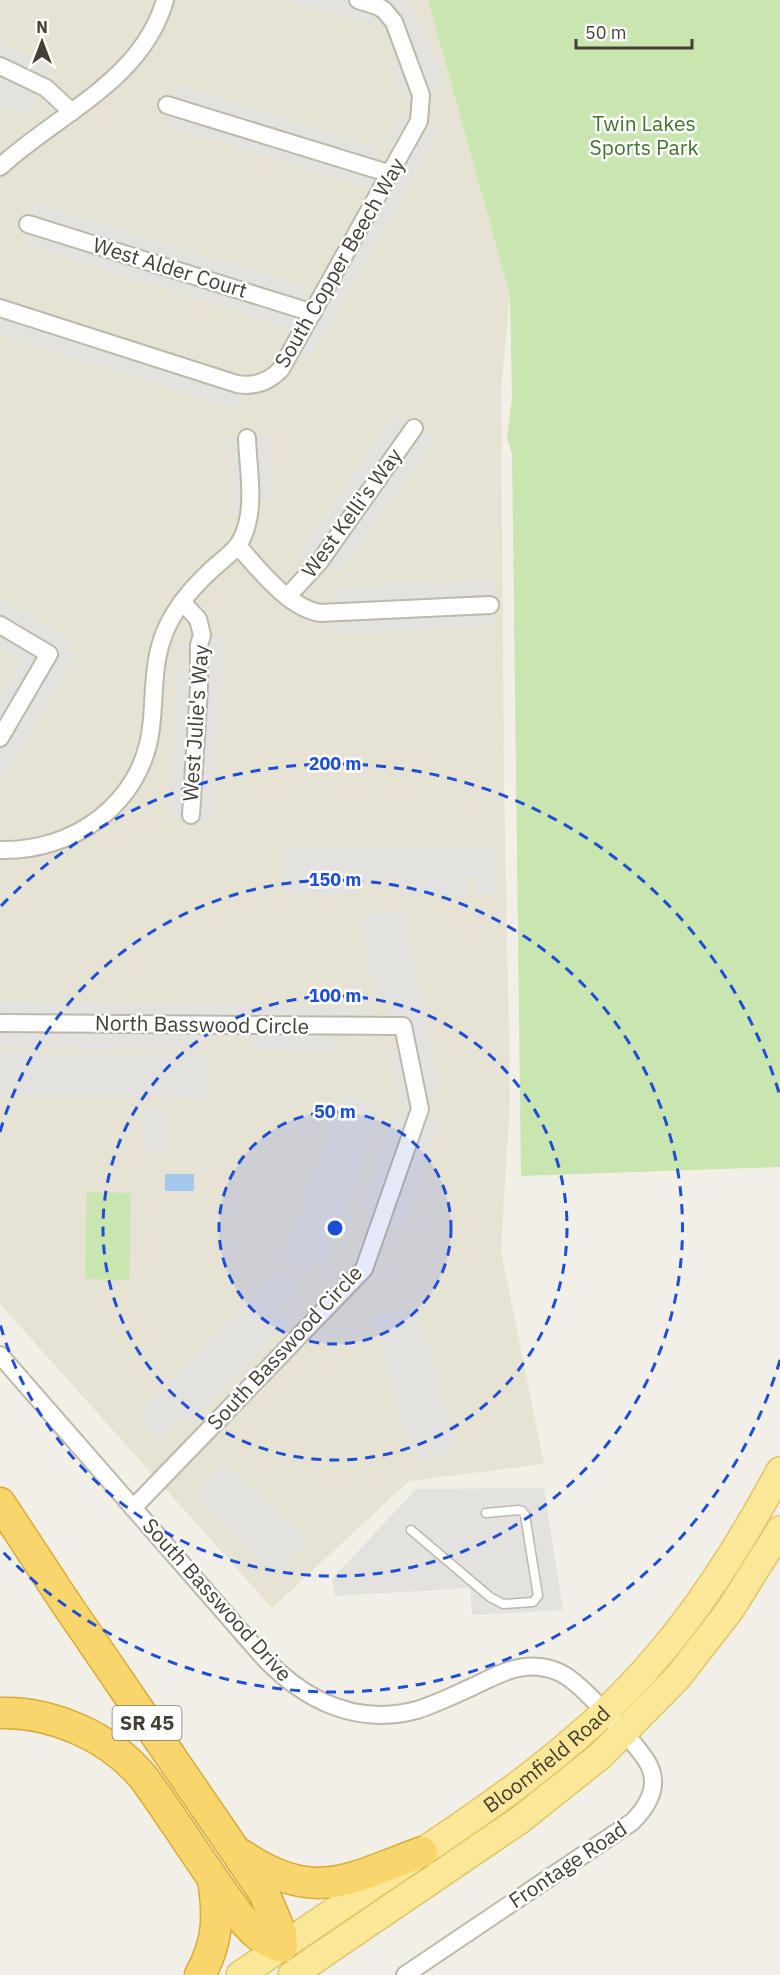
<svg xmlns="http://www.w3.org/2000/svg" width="780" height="1975" font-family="'IBM Plex Sans',sans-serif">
	<rect width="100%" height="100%" fill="#f2f0e6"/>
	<!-- residential -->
	<polygon fill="#e6e2d4" points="0,0 428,0 510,295 501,390 504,777 510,1100 501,1251 544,1464 409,1481 272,1608 0,1304"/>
	<!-- green -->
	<g fill="#c9e5b0">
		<polygon points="428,0 780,0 780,1167 521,1176 512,454 507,438 512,399 510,295"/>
		<polygon points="87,1192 131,1193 129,1280 85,1279"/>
	</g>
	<!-- parking -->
	<g fill="#e3e2de">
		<polygon points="290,0 406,0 417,19 446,85 401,96 388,60 399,56 392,35 384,21 376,16 373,26"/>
		<polygon points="0,43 51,66 27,116 0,104"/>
		<polygon points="177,85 381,149 372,188 165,125"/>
		<polygon points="400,116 437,130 422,162 309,360 297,351 407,157 385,141"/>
		<polygon points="35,203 307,288 292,329 25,244"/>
		<polygon points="0,316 244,389 238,409 0,335"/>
		<polygon points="396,414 434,440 339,574 320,561 312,570 295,558"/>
		<polygon points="268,435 270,501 250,501 249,515 231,516 227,436"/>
		<polygon points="492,580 495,625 322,634 320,613 335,612 334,588"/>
		<polygon points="0,599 71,640 65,650 75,656 0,785 0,699 22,661 0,648"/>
		<polygon points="202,635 224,636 211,821 169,818 181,644 199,645"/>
		<polygon points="284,849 496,849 497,894 476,895 475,876 466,877 467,895 401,895 401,880 352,880 352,894 284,894"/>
		<polygon points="403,909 441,1095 399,1103 388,1050 398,1048 388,996 375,998 359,918"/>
		<polygon points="0,1002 372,1008 371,1022 339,1022 339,1051 253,1050 252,1036 204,1035 204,1050 0,1046"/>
		<polygon points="0,1053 205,1057 207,1098 0,1095"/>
		<polygon points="343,1094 382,1107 325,1265 314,1261 310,1269 284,1260"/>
		<polygon points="146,1107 168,1108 168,1154 146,1153"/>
		<polygon points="397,1108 439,1123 401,1229 370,1218 372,1212 362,1208"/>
		<polygon points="277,1271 296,1289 278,1308 290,1319 191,1421 182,1414 159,1438 137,1416"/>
		<polygon points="416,1306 458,1450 415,1462 373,1318"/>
		<polygon points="225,1463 309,1541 278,1574 194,1496"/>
		<polygon points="544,1488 563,1610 472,1615 470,1588 335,1596 332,1579 416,1489"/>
	</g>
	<!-- water -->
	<rect fill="#a4c9ed" x="165" y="1174" width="29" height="17"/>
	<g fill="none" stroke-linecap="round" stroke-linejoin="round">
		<defs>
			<polyline id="service" points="411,1530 490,1597 503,1604 533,1602 538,1596 525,1515 522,1511 518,1510 486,1513"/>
			<g id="minor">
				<polyline points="0,66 46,88 72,112"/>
				<polyline points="167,105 391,174"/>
				<path d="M0,167C57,114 142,81 165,0"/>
				<polyline points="28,224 313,313"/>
				<path d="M0,308L237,384C254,387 269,382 281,369L419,121L421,95L394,22L384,10L377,6L358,0"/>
				<path d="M238,546C259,569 287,607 320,613L490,605"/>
				<polyline points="288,596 320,561 414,428"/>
				<polyline points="182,602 198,619 202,635 199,645 199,688 191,815"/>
				<polyline points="0,625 49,654 0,738"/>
				<path d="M0,850C73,852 142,804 151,728C155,696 152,665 164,634C173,611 191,589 209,572C220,561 237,551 243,536C256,507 248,469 247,438"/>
				<polyline points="0,1023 403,1026 420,1109 364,1269 133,1508"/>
				<path d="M0,1355L265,1659C306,1701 357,1726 417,1710C436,1704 454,1695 472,1687C493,1677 515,1664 540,1667C549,1668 558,1671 566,1676C583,1687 646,1752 651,1770C658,1790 646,1808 632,1822L405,1975"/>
			</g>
			<g id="primary">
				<path id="s1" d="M240,1975C298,1936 356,1897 413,1858C485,1810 556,1761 617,1700C685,1633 735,1554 780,1471"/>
				<polyline points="292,1975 521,1819 600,1756 677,1678 730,1610 780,1530"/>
			</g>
			<g id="motorway">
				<path d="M0,1503L65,1602L264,1893L281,1933L282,1947C260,1940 252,1931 238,1914C218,1886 199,1859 180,1830C168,1813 156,1794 143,1777C110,1737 51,1711 0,1713"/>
				<path d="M242,1855C314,1904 349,1879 422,1852"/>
				<path d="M200,1975C218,1942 219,1917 213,1880"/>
			</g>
		</defs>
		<!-- service casing -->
		<use href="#service" stroke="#bdb8a9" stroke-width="11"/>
		<!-- minor casing -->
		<use href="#minor" stroke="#bdb8a9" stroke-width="20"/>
		<!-- primary casing -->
		<use href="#primary" stroke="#dfc668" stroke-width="30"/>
		<!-- motorway casing -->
		<use href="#motorway" stroke="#d7ac3c" stroke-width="33"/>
		<!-- service -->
		<use href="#service" stroke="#fff" stroke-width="8"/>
		<!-- minor -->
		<use href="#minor" stroke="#fff" stroke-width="16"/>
		<!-- primary -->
		<use href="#primary" stroke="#fae797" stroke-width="27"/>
		<!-- motorway -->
		<use href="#motorway" stroke="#f8d66c" stroke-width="30"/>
	</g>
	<!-- distance rings -->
	<circle cx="335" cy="1228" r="116" fill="#1d4ed8" fill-opacity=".12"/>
	<g fill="none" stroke="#1d4ed8" stroke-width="3" stroke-dasharray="10 8">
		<circle cx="335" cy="1228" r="116"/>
		<circle cx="335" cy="1228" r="232"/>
		<path d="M0 1132A348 348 0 1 1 0 1324"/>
		<path d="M780 1360A464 464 0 0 1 1 1550M1 906A464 464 0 0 1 780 1096"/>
	</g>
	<g text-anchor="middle" stroke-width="5" stroke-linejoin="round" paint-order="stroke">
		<!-- shield labels -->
		<rect fill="#fff" stroke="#7d7972" stroke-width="1.5" x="112.5" y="1706" width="69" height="34" rx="4.5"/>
		<g font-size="20" font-weight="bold" fill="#454036">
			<text x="147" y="1730">SR 45</text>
		</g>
		<!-- park labels -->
		<g font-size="21" fill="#40742b" stroke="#fff">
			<text x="644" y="131">Twin Lakes<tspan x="644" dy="24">Sports Park</tspan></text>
		</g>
		<!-- street labels -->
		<g font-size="21" fill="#454036" stroke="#fff">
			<text transform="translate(340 263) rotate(-60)" y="7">South Copper Beech Way</text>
			<text transform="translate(170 268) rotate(17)" y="7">West Alder Court</text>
			<text transform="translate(352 513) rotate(-54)" y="7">West Kelli's Way</text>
			<text transform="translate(196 723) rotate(-86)" y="7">West Julie's Way</text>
			<text transform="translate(202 1025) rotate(1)" y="7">North Basswood Circle</text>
			<text transform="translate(285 1348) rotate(-47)" y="7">South Basswood Circle</text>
			<text transform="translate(217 1600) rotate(48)" y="7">South Basswood Drive</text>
			<text dy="7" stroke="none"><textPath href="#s1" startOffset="375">Bloomfield Road</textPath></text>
			<text transform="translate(568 1865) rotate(-34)" y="7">Frontage Road</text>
		</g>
	</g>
	<circle cx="335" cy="1228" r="9" fill="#1d4ed8" stroke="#fff" stroke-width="3"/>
	<g font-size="18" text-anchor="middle" font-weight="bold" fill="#1d4ed8" stroke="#fff" stroke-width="5" stroke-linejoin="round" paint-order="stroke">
		<text x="335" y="770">200 m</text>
		<text x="335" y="886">150 m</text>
		<text x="335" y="1002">100 m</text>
		<text x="335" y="1118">50 m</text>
	</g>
	<!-- north arrow -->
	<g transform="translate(42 42)" stroke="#ffffff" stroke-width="4.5" paint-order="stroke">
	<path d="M0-4.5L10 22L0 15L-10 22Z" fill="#454036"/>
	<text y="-9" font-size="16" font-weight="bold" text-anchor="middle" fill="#454036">N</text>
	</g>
	<!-- scale -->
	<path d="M576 39v9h116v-9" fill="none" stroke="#454036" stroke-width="3"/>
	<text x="585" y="39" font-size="18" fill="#454036" stroke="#ffffff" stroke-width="4.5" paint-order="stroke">50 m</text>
</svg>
